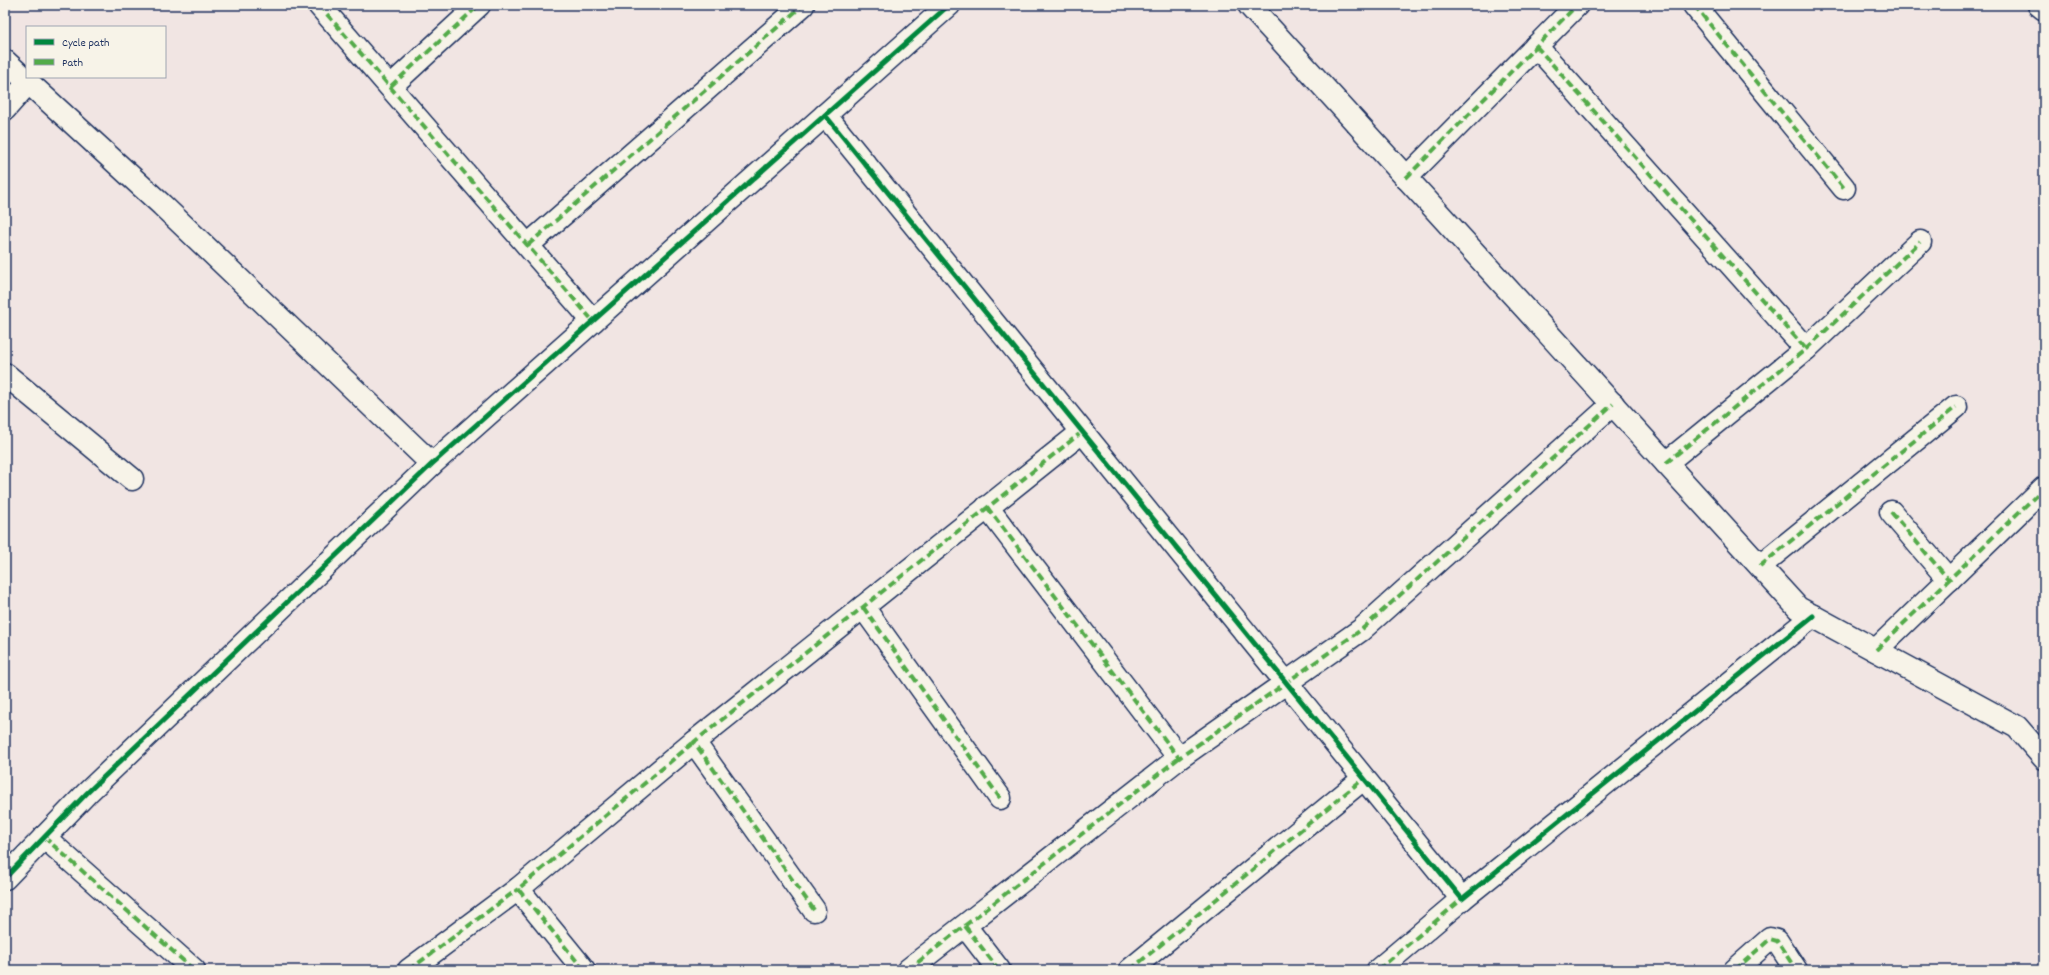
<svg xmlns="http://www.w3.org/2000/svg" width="2049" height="975" font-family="Dekko,sans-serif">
	<rect width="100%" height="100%" fill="#f1e5e3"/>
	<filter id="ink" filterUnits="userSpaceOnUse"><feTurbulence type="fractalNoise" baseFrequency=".025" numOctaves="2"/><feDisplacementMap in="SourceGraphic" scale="8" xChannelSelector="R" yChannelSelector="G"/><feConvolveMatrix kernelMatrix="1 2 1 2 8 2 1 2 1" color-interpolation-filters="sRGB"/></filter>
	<g filter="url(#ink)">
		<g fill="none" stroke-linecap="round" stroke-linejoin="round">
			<defs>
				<g id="minor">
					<polyline points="319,5 593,321"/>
					<polyline points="1249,5 1798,608 2017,727 2044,758"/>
					<polyline points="1694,5 1844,188"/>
					<polyline points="1536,46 1806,349"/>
					<polyline points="5,61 162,205 432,464"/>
					<polyline points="391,86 479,5"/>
					<polyline points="5,109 28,83"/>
					<polyline points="825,115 1462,899 1813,616"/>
					<polyline points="1406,178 1577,5"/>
					<polyline points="528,245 803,5"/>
					<polyline points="5,374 132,479"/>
					<polyline points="1666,463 1806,349 1920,242"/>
					<polyline points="987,507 1179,758 1361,630 1613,404"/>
					<polyline points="1891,512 1949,580"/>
					<polyline points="1760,566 1956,407"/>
					<polyline points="863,607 1000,798"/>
					<polyline points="1876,650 2044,488"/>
					<polyline points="44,837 194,970"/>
					<polyline points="5,878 87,793 432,464 949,5"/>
					<polyline points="814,910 694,742 1082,432"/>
					<polyline points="965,926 999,970"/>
					<polyline points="409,970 518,889"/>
					<polyline points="584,970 518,889 694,742"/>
					<polyline points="908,970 1179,758"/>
					<polyline points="1130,970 1363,779"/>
					<polyline points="1378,970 1462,899"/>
					<polyline points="1735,970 1770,939 1777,941 1796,970"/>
				</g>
				<polyline id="tertiary" points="2039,5 2044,9"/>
			</defs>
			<!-- minor casing -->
			<use href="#minor" stroke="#1b2f5e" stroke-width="25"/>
			<!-- tertiary casing -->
			<use href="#tertiary" stroke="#1b2f5e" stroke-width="25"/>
			<!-- minor -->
			<use href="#minor" stroke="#f7f3e8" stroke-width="22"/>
			<!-- tertiary -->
			<use href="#tertiary" stroke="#f7f3e8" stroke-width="22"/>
			<!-- quiet -->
			<g stroke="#52ab49" stroke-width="4" stroke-dasharray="8 4" stroke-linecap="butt">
				<polyline points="319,5 593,321"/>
				<polyline points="1694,5 1844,188"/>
				<polyline points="1250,6 1251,5"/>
				<polyline points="1536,46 1806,349"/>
				<polyline points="391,86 479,5"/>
				<polyline points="1406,178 1577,5"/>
				<polyline points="528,245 803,5"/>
				<polyline points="1666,463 1806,349 1920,242"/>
				<polyline points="987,507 1179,758 1361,630 1613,404"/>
				<polyline points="1891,512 1949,580"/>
				<polyline points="1760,566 1956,407"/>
				<polyline points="863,607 1000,798"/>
				<polyline points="1876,650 2044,488"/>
				<polyline points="44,837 194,970"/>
				<polyline points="814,910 694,742 1082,432"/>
				<polyline points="965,926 999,970"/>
				<polyline points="409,970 518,889"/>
				<polyline points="584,970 518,889 694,742"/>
				<polyline points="908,970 1179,758"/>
				<polyline points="1130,970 1363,779"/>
				<polyline points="1378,970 1462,899"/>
				<polyline points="1735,970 1770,939 1777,941 1796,970"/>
			</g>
			<defs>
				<g id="cycleway">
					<polyline points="825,115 1462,899 1813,616"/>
					<polyline points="5,878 87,793 432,464 949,5"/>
				</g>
			</defs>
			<!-- cycleway casing -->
			<use href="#cycleway" stroke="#f7f3e8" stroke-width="8"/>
			<!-- cycleway -->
			<use href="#cycleway" stroke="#00873e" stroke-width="5"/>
		</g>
	</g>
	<!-- margin -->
	<rect width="2049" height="975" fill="none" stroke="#f7f3e8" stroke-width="20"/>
	<rect x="10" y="10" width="2029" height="955" fill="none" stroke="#1b2f5e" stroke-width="1.5" filter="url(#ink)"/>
	<!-- legend -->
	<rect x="26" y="26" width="140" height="52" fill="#f7f3e8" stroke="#9fa5b1"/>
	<rect x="34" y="39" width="20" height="6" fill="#00873e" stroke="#9fa5b1"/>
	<text x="62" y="46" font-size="12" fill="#1b2f5e">Cycle path</text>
	<rect x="34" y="59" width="20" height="6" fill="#52ab49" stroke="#9fa5b1"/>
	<text x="62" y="66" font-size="12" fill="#1b2f5e">Path</text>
</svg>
